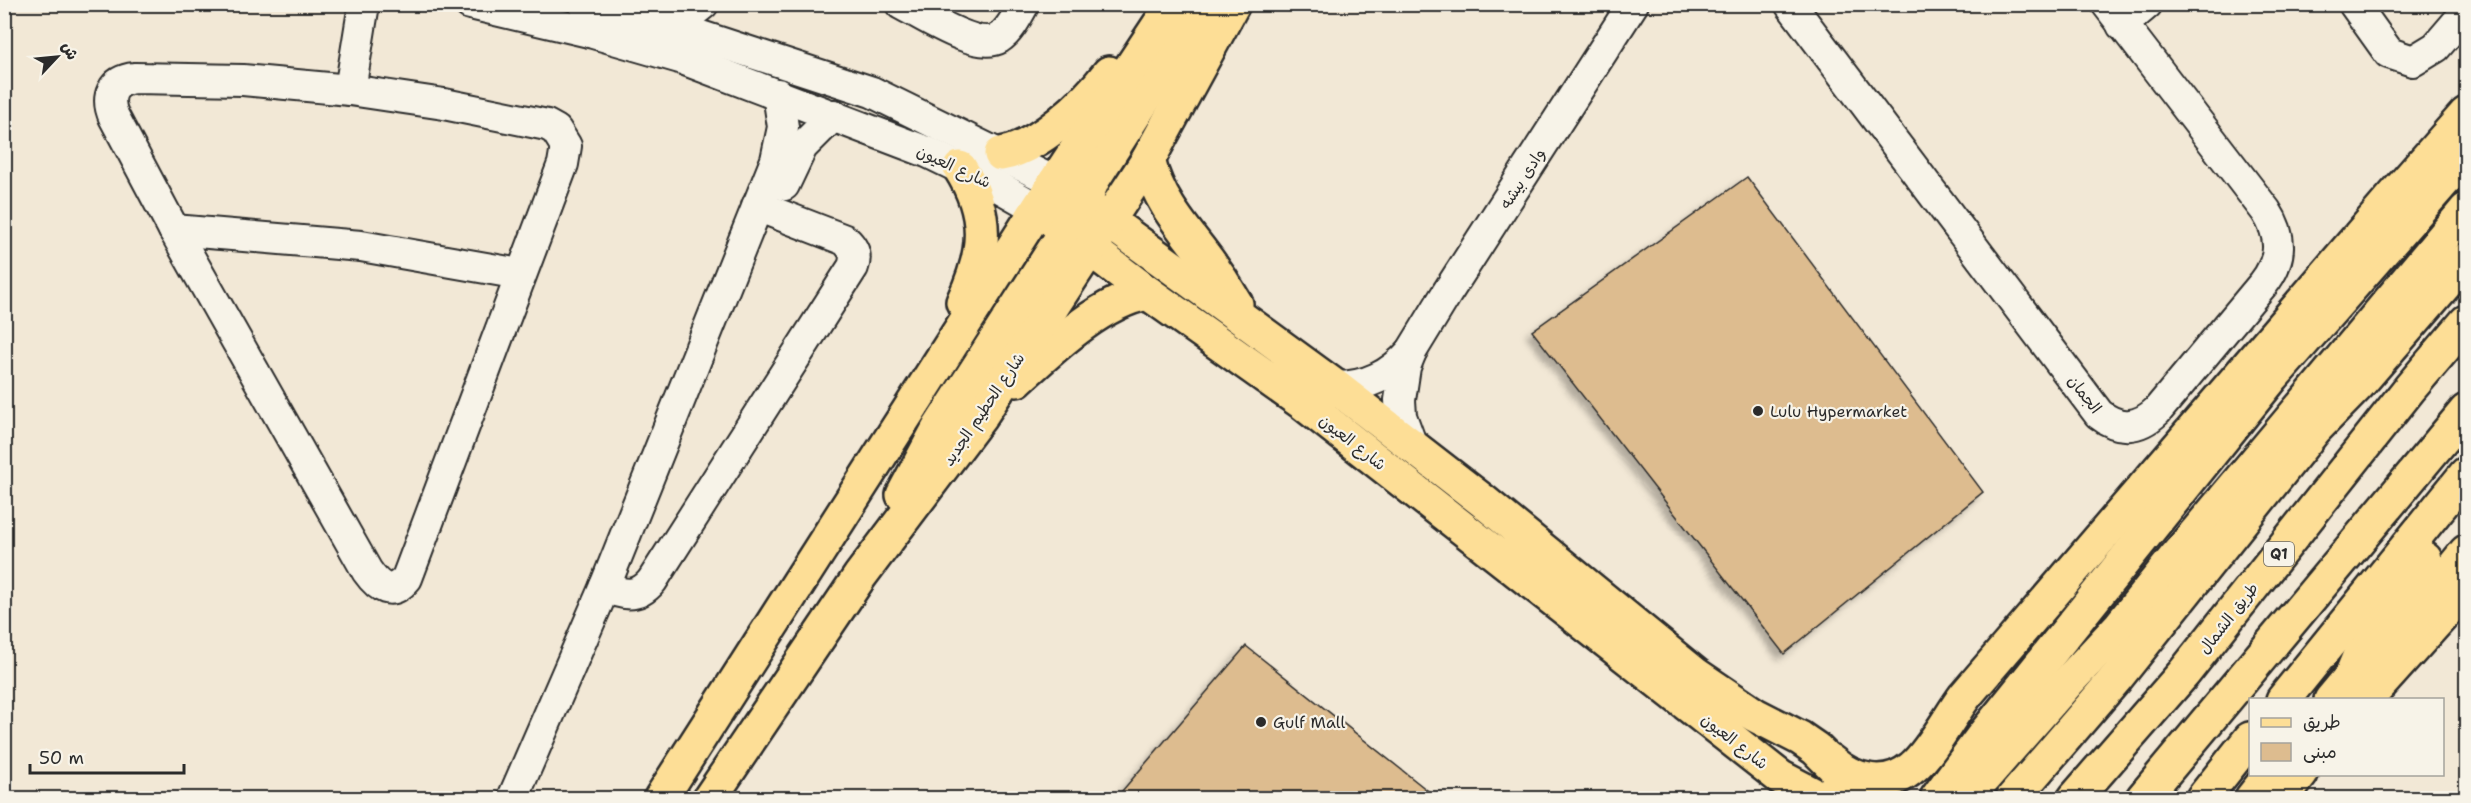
<svg xmlns="http://www.w3.org/2000/svg" width="2471" height="803" font-family="'Shantell Sans','Playpen Sans Arabic',sans-serif">
	<defs>
		<filter id="shadow"><feDropShadow dx="-5.5" dy="5.5" stdDeviation="3" flood-color="#0004"/></filter>
	</defs>
	<rect width="100%" height="100%" fill="#f2e8d6"/>
	<filter id="ink" filterUnits="userSpaceOnUse"><feTurbulence type="fractalNoise" baseFrequency=".0167" numOctaves="2"/><feDisplacementMap in="SourceGraphic" scale="12" xChannelSelector="R" yChannelSelector="G"/><feConvolveMatrix kernelMatrix="1 2 1 2 8 2 1 2 1" color-interpolation-filters="sRGB"/></filter>
	<g filter="url(#ink)">
		<!-- building -->
		<g fill="#ddbc8f" stroke="#2b2b2b" stroke-width="1.5" filter="url(#shadow)">
			<polygon points="1747,177 1983,492 1784,654 1532,331"/>
			<polygon points="1246,646 1437,798 1116,798"/>
		</g>
		<g fill="none" stroke-linecap="round" stroke-linejoin="round">
			<defs>
				<g id="minor">
					<polyline points="470,4 593,33 680,58 927,152 999,187 1038,209"/>
					<polyline points="584,4 664,24 872,92 1055,182"/>
					<path d="M901,4C923,15 977,51 999,38C1010,31 1017,16 1024,4"/>
					<path d="M1790,4L2099,414C2119,430 2138,429 2157,411L2263,284C2282,260 2283,237 2266,211L2107,4"/>
					<polyline points="2354,4 2389,53 2413,61 2436,47 2466,12"/>
					<polyline points="664,24 688,16 703,4"/>
					<polyline points="2122,25 2147,4"/>
					<path d="M135,78L243,80L350,90L444,104L547,125L556,130L566,146L563,164L407,578C391,597 379,588 367,571L174,230L114,117C105,97 112,80 135,78Z"/>
					<polyline points="350,90 364,4"/>
					<polyline points="784,185 802,147 834,115"/>
					<polyline points="174,230 361,246 520,274"/>
					<path d="M1336,387C1367,387 1390,375 1411,352"/>
					<polyline points="1412,446 1401,416 1400,400 1405,367 1411,352 1447,293 1633,4"/>
					<path d="M605,586C623,596 638,598 652,581L853,267C857,256 854,248 845,240L757,206"/>
					<polyline points="513,798 605,586 776,160 783,127 778,94"/>
				</g>
				<g id="major">
					<path d="M1001,154C1038,148 1086,103 1109,73"/>
					<path d="M1148,160C1157,196 1177,221 1199,249C1213,267 1225,285 1236,304"/>
					<path d="M960,168C990,215 986,253 963,302"/>
					<polyline points="1038,209 1148,293 1303,403 1780,777 1818,797 1832,794 1840,782 1836,769 1816,749 1800,738 1755,715 1696,675 1483,501 1336,387 1055,182"/>
					<polyline points="1083,222 1084,200 1094,178 1182,40 1200,4"/>
					<path d="M1017,380C1052,348 1101,301 1148,293"/>
					<polyline points="903,495 939,428 1066,231 1069,210"/>
					<polyline points="661,798 1055,182 1173,4"/>
					<polyline points="710,798 860,576 980,417 1148,160 1233,4"/>
				</g>
				<g id="highway">
					<polyline points="2351,676 2366,640 2425,559"/>
					<polyline points="2283,700 2466,474"/>
					<polyline points="2331,700 2351,676 2413,617 2466,552"/>
					<polyline points="2366,700 2466,589"/>
					<path d="M1830,761C1854,782 1887,790 1913,767C1931,752 1950,716 1965,696L2385,206L2466,114"/>
					<polyline points="1937,798 1983,736 2273,376 2466,156"/>
					<polyline points="1966,798 2066,684 2120,626 2175,558 2466,210"/>
					<polyline points="2013,798 2117,677 2315,429 2358,385 2466,260"/>
					<polyline points="2075,798 2184,673 2410,388 2466,322"/>
					<polyline points="2143,798 2466,411"/>
					<polyline points="2203,798 2250,739"/>
					<polyline points="2252,798 2271,774"/>
					<polyline points="2282,798 2301,774"/>
				</g>
			</defs>
			<!-- minor casing -->
			<use href="#minor" stroke="#2b2b2b" stroke-width="34"/>
			<!-- major casing -->
			<use href="#major" stroke="#2b2b2b" stroke-width="38"/>
			<!-- highway casing -->
			<use href="#highway" stroke="#2b2b2b" stroke-width="38"/>
			<!-- minor -->
			<use href="#minor" stroke="#f7f3e8" stroke-width="30"/>
			<!-- major -->
			<use href="#major" stroke="#fdde96" stroke-width="33"/>
			<!-- highway -->
			<use href="#highway" stroke="#fdde96" stroke-width="33"/>
		</g>
	</g>
	<!-- markers -->
	<g fill="#2b2b2b" stroke="#f7f3e8" stroke-width="2">
		<circle cx="1758" cy="411" r="6"/>
		<circle cx="1261" cy="722" r="6"/>
	</g>
	<g text-anchor="middle" stroke-width="4.5" stroke-linejoin="round" paint-order="stroke">
		<!-- shield labels -->
		<rect fill="#f7f3e8" stroke="#686764" stroke-width="1.5" x="2264" y="542" width="30" height="24" rx="4.5"/>
		<g font-size="15" font-weight="bold" fill="#2b2b2b">
			<text x="2279" y="559">Q1</text>
		</g>
		<!-- street labels -->
		<g font-size="16" fill="#2b2b2b" stroke="#f7f3e8">
			<text transform="translate(954 166) rotate(25)" y="6">شارع العيون</text>
			<text transform="translate(1522 178) rotate(-57)" y="6">وادى بيشه</text>
			<text transform="translate(2085 394) rotate(52)" y="6">الجمان</text>
			<text transform="translate(983 409) rotate(-56)" y="6">شارع الحطيم الجديد</text>
			<text transform="translate(1353 442) rotate(38)" y="6">شارع العيون</text>
			<text transform="translate(2228 618) rotate(-52)" y="6">طريق الشمال</text>
			<text transform="translate(1735 741) rotate(38)" y="6">شارع العيون</text>
		</g>
		<!-- poi labels -->
		<g font-size="16" fill="#2b2b2b" stroke="#f7f3e8" text-anchor="start">
			<text x="1770" y="417">Lulu Hypermarket</text>
			<text x="1273" y="728">Gulf Mall</text>
		</g>
	</g>
	<!-- margin -->
	<rect width="2471" height="803" fill="none" stroke="#f7f3e8" stroke-width="24"/>
	<rect x="12" y="12" width="2447" height="779" fill="none" stroke="#2b2b2b" stroke-width="2" filter="url(#ink)"/>
	<!-- legend -->
	<rect x="2249" y="698" width="195" height="78" fill="#f7f3e8" stroke="#a5a39c" stroke-width="1.5"/>
	<rect x="2261" y="718" width="30" height="9" fill="#fdde96" stroke="#a5a39c" stroke-width="1.5"/>
	<text x="2303" y="728" font-size="18" fill="#2b2b2b">طريق</text>
	<rect x="2261" y="743" width="30" height="18" fill="#ddbc8f" stroke="#a5a39c" stroke-width="1.5"/>
	<text x="2303" y="758" font-size="18" fill="#2b2b2b">مبنى</text>
	<!-- north arrow -->
	<g transform="translate(57 57) rotate(64)" stroke="#f7f3e8" stroke-width="4.5" paint-order="stroke">
	<path d="M0-4.5L10 22L0 15L-10 22Z" fill="#2b2b2b"/>
	<text y="-9" font-size="16" font-weight="bold" text-anchor="middle" fill="#2b2b2b">ش</text>
	</g>
	<!-- scale -->
	<path d="M30 764v9h154v-9" fill="none" stroke="#2b2b2b" stroke-width="3"/>
	<text x="39" y="764" font-size="18" fill="#2b2b2b" stroke="#f7f3e8" stroke-width="4.5" paint-order="stroke">50 m</text>
</svg>
